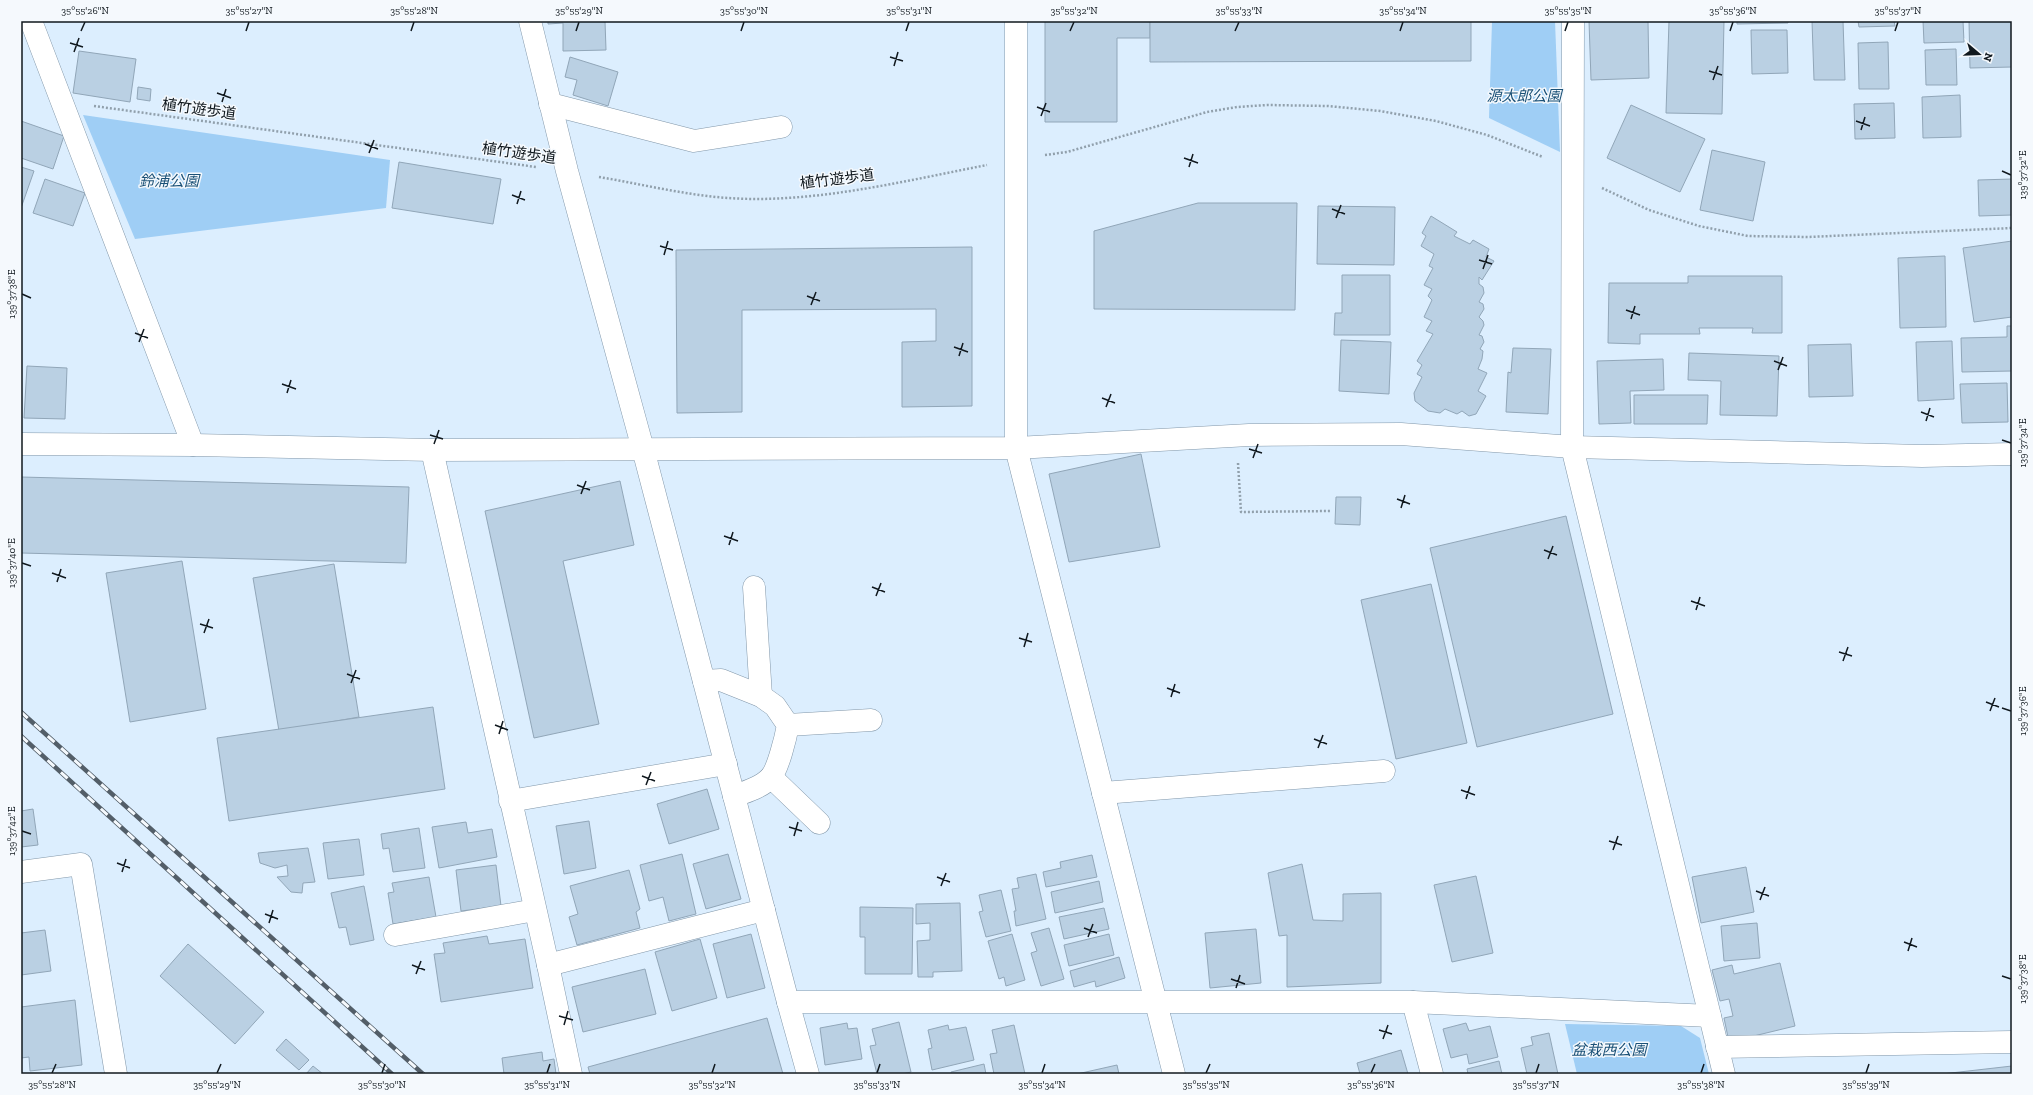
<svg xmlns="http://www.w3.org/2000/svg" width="2033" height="1095" font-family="'Zilla Slab','Noto Sans JP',serif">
	<rect width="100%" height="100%" fill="#dceefe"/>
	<!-- green -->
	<g fill="#9fcef5">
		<polygon points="1492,21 1555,21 1560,152 1489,118"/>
		<polygon points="83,115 390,160 386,208 135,239"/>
		<polygon points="1565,1024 1681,1026 1700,1038 1709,1074 1577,1074"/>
	</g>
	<!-- building -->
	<g fill="#bad0e3" stroke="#91a6b8">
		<polygon points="548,21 605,21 606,50 563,51 563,23 548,24"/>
		<polygon points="1045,21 1150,21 1150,38 1117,38 1117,122 1045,122"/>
		<polygon points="1150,21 1471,21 1471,61 1150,62"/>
		<polygon points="1589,21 1648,21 1649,78 1591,80"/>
		<polygon points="1669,21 1724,21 1722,114 1666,113"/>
		<polygon points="1737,21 1788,21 1788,23 1737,24"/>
		<polygon points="1812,21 1843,21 1845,80 1814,80"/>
		<polygon points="1858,21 1894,21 1895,26 1859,27"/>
		<polygon points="1923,21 1963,21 1964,42 1924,43"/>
		<polygon points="1969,21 2012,21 2012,67 1970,68"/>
		<polygon points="1751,30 1787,30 1788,73 1752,74"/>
		<polygon points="1888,42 1889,89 1859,89 1858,43"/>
		<polygon points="1956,49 1957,85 1926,85 1925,50"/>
		<polygon points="79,51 136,59 130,102 73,93"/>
		<polygon points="570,57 618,72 608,106 573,95 577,80 565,77"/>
		<polygon points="138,87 151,89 150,101 137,99"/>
		<polygon points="1960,95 1961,137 1923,138 1922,97"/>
		<polygon points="1894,103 1895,138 1855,139 1854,104"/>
		<polygon points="1631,105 1705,139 1680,192 1607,158"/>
		<polygon points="21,121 64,136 53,169 21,158"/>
		<polygon points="1712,150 1765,162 1753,221 1700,210"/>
		<polygon points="399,162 501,179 493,224 392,208"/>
		<polygon points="21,167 34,171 21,208"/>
		<polygon points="45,179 85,193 73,226 33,213"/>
		<polygon points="2012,179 2012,215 1979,216 1978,180"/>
		<polygon points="1198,203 1297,203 1295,310 1094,309 1094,231"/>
		<polygon points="1318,206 1395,207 1394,265 1317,264"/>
		<polygon points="1431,216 1457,232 1454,236 1470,244 1473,240 1489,249 1486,257 1494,261 1482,280 1479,277 1479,284 1483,287 1484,293 1479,302 1483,304 1484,309 1479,317 1483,321 1484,325 1479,335 1482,336 1484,342 1480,349 1483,351 1482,359 1478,369 1487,373 1478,391 1486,396 1476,414 1469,416 1462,411 1457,414 1445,409 1440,413 1428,411 1415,401 1414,393 1422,377 1417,374 1422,365 1417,361 1433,334 1426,331 1432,321 1424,317 1432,300 1428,296 1432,289 1424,285 1433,268 1429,266 1434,254 1421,246 1426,236 1422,233"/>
		<polygon points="2012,241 2012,317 1974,322 1963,248"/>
		<polygon points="972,247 972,406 902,407 902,342 936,341 936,309 742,310 742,412 677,413 676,250"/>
		<polygon points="1945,256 1946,327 1900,328 1898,258"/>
		<polygon points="1342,275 1390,275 1390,335 1334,335 1335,313 1342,313"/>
		<polygon points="1688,276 1782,276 1782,333 1752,333 1753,328 1699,328 1700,334 1640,334 1640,344 1608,343 1609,283 1688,283"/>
		<polygon points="2007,326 2012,326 2012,371 1962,372 1961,338 2007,337"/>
		<polygon points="1341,340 1391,342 1389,394 1339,391"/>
		<polygon points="1952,341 1954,399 1918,401 1916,342"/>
		<polygon points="1851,344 1853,396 1809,397 1808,345"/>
		<polygon points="1513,348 1551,349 1548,414 1506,412 1508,372 1511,373"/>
		<polygon points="1689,353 1779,356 1777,416 1720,415 1721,381 1688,380"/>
		<polygon points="1663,359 1664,390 1630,391 1631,423 1599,424 1597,361"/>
		<polygon points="27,366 67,368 65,419 24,418"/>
		<polygon points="2007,383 2008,422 1962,423 1960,384"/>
		<polygon points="1634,395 1708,395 1707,424 1634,424"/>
		<polygon points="1141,454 1160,547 1069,562 1049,474"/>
		<polygon points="21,477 409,487 406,563 21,553"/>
		<polygon points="620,481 634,545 563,561 599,724 534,738 485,511"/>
		<polygon points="1336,497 1361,497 1360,525 1335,524"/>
		<polygon points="1566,516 1613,714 1477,747 1430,548"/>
		<polygon points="182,561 206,709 130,722 106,573"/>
		<polygon points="334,564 359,717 279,731 253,578"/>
		<polygon points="1431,584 1467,743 1396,759 1361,600"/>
		<polygon points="433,707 445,789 229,821 217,738"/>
		<polygon points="707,789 719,829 669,844 657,804"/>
		<polygon points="33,809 38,845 21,847 21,811"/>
		<polygon points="589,821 596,868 564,874 556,826"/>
		<polygon points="466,822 468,833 492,829 497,857 439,868 432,827"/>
		<polygon points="419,828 425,868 393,872 389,848 383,849 381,834"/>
		<polygon points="359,839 364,875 328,879 323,843"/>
		<polygon points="308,848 315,882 303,883 302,893 291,892 277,877 288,876 287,865 275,868 260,863 258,853"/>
		<polygon points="682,854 696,914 669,921 663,897 649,901 640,865"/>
		<polygon points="728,854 741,899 706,909 693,864"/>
		<polygon points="1092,855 1097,877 1046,887 1043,872 1061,868 1060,862"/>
		<polygon points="1302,864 1313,920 1343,921 1343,894 1381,893 1381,983 1287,987 1287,935 1279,936 1268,873"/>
		<polygon points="496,865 501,906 461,911 456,870"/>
		<polygon points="1746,867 1754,912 1701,923 1692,877"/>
		<polygon points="629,870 640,909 636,912 640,928 577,945 569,917 578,914 570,886"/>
		<polygon points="1036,874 1046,919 1016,926 1014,911 1016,911 1012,889 1019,888 1017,878"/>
		<polygon points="1476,876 1493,953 1452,962 1434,885"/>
		<polygon points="429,877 436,917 393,924 388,893 394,892 392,883"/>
		<polygon points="1099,881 1103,902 1055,913 1051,892"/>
		<polygon points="364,886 374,940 350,945 346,927 339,928 331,893"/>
		<polygon points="1001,890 1011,931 986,937 979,912 983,911 979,895"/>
		<polygon points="960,903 962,971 933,972 933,977 918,977 917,941 930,940 930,923 916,924 916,904"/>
		<polygon points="860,907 913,908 912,974 865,974 865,937 860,937"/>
		<polygon points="1104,908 1109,929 1064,939 1059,917"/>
		<polygon points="1757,923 1760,958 1724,961 1721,926"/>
		<polygon points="1049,928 1064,979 1041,986 1031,953 1037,951 1031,933"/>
		<polygon points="1256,929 1261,983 1210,988 1205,933"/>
		<polygon points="45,930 51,971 21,975 21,933"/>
		<polygon points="751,934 765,988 727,998 713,944"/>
		<polygon points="1012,934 1025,980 1006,986 1004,977 999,979 988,941"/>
		<polygon points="1109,934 1114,955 1069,966 1064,945"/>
		<polygon points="487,936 489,944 525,939 533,988 441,1002 434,954 445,953 443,943"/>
		<polygon points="700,939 717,998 672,1011 655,952"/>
		<polygon points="188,944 264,1012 235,1044 160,976"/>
		<polygon points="1119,957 1125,978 1096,987 1095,981 1074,987 1070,971"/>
		<polygon points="1780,963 1795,1026 1729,1042 1724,1018 1733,1016 1729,999 1720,1001 1712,970 1732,965 1734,974"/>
		<polygon points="645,969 656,1014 583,1032 572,987"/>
		<polygon points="75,1000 82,1065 30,1071 29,1057 21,1058 21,1007"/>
		<polygon points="767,1018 783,1074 590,1074 588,1067"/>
		<polygon points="899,1022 911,1072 902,1074 877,1074 870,1046 876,1045 872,1029"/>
		<polygon points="847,1023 848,1029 857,1028 862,1059 825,1065 820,1028"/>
		<polygon points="1466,1023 1469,1031 1490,1026 1498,1057 1469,1064 1467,1054 1451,1058 1443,1029"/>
		<polygon points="948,1025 949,1030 966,1027 974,1060 932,1070 928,1049 932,1048 928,1030"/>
		<polygon points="1014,1025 1025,1074 994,1074 990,1054 997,1053 992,1030"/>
		<polygon points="1549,1033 1558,1074 1527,1074 1521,1048 1533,1045 1531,1037"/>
		<polygon points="286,1039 309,1060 299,1070 276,1050"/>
		<polygon points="1401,1050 1408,1074 1360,1074 1357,1063"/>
		<polygon points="542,1052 543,1061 554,1059 556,1074 504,1074 502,1058"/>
		<polygon points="1499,1061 1502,1074 1468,1074 1467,1069"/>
		<polygon points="984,1064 986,1074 951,1074 951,1072"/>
		<polygon points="1117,1065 1119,1074 1077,1074"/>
		<polygon points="313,1066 323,1074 306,1074"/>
		<polygon points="2012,1066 2012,1074 1942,1074"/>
	</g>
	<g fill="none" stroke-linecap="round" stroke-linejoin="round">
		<defs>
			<g id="minor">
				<polyline points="31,21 193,445"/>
				<polyline points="530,21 567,171 643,449 788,1002 808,1074"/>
				<polyline points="1016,21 1016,448 1174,1074"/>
				<polyline points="1573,21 1572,447 1724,1074"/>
				<polyline points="550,104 694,141 781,127"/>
				<polyline points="21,444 193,445 432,450 1016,448 1249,435 1401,434 1572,447 1922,456 2012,454"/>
				<polyline points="432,450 548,965 571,1074"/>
				<polyline points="754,587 761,696"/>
				<path d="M704,681L721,680L761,696L775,706L788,725C786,736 778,770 770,778C762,787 746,792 734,796"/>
				<polyline points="788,725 871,720"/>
				<polyline points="771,777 819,823"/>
				<polyline points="1103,793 1384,771"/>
				<polyline points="510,801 726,764"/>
				<polyline points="21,872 81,864 116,1074"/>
				<polyline points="395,935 535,910"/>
				<polyline points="548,965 764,910"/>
				<polyline points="788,1002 1413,1002 1710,1016"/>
				<polyline points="1413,1002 1432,1074"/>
				<polyline points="1717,1047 2012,1042"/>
			</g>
		</defs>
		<!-- minor casing -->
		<use href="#minor" stroke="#8297a9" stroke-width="23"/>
		<!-- path -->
		<g stroke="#91a0ac" stroke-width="2.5" stroke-dasharray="2 2" stroke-linecap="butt">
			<polyline points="94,106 536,167"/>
			<polyline points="1045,155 1067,152 1207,112 1237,107 1268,105 1328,106 1380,111 1436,121 1487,135 1543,157"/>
			<path d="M599,177C641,184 685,195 728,198C813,204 904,181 987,165"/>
			<polyline points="1602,188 1649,210 1699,226 1748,236 1808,237 2012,228"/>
			<polyline points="1238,463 1241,512 1330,511"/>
		</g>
		<!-- minor -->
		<use href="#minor" stroke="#fff" stroke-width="22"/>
		<defs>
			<g id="rail">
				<polyline points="21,712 423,1074"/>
				<polyline points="21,736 392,1074"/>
			</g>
		</defs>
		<!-- rail casing -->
		<use href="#rail" stroke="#535e68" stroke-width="4.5"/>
		<!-- rail -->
		<use href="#rail" stroke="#f5f9fd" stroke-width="3" stroke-dasharray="9" stroke-linecap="butt"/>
	</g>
	<!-- ticks -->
	<path fill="none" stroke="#10181e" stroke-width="1.5" d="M81,31L85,22M246,31L249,22M411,31L414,22M576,31L579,22M741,31L744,22M906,31L909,22M1070,31L1074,22M1235,31L1239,22M1400,31L1403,22M1565,31L1568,22M1730,31L1733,22M1895,31L1898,22M70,43L83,47M74,52L79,38M890,57L903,61M894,66L898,52M1709,71L1722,75M1713,80L1718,66M217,93L231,98M222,102L226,89M1037,107L1050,112M1041,116L1046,103M1856,121L1870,126M1861,130L1865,117M365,144L378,149M369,153L374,140M1184,158L1198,163M1189,167L1193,154M2002,171L2011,175M512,195L525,200M517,204L521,191M1332,209L1345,214M1336,218L1341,205M660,246L673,250M664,255L668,241M1479,260L1492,264M1483,269L1488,255M22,294L31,298M807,296L820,301M811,305L816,292M1626,310L1640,315M1631,319L1635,306M135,333L148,338M139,342L144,329M954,347L968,352M959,356L963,343M1774,361L1787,366M1778,370L1783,357M282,384L296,389M287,393L291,380M1102,398L1115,403M1106,407L1111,394M1921,412L1934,417M1926,421L1930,408M430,435L443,439M2002,440L2011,443M434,444L439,430M1249,449L1262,453M1253,458L1258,444M577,485L590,490M581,494L586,481M1397,499L1410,504M1401,508L1405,495M724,536L738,541M729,545L733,532M1544,550L1557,555M1548,559L1553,546M22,563L31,566M52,573L66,578M57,582L61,569M872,587L885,592M876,596L881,583M1691,601L1705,606M1696,610L1700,597M200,624L213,628M204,633L209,619M1019,638L1032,642M1024,647L1028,633M1839,652L1852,656M1843,661L1848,647M347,674L360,679M351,683L356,670M1167,688L1180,693M1171,697L1175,684M1986,702L1999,707M2002,708L2011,711M1990,711L1995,698M495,725L508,730M499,734L503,721M1314,739L1327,744M1318,748L1323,735M642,776L655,781M646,785L651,772M1461,790L1475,795M1466,799L1470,786M789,827L802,831M22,831L31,834M794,836L798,822M1609,841L1622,845M1613,850L1618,836M117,863L130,868M122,872L126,859M937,877L950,882M941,886L946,873M1756,891L1769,896M1760,900L1765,887M265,914L278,919M269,923L273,910M1084,928L1097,933M1088,937L1093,924M1904,942L1917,947M1908,951L1912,938M412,965L425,970M416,974L421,961M2002,976L2011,979M1231,979L1245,984M1236,988L1240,975M559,1016L573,1020M564,1025L568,1011M1379,1030L1392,1034M1383,1039L1388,1025M52,1073L56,1064M217,1073L221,1064M382,1073L385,1064M547,1073L550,1064M712,1073L715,1064M877,1073L880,1064M1042,1073L1045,1064M1206,1073L1210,1064M1371,1073L1375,1064M1536,1073L1539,1064M1701,1073L1704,1064M1866,1073L1869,1064"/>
	<g text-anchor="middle" stroke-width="3" stroke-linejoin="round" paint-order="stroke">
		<!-- park labels -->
		<g font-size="15" font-style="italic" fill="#1b5177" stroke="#f5f9fd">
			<text x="1524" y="101">源太郎公園</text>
			<text x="169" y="186">鈴浦公園</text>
			<text x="1609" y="1055">盆栽西公園</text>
		</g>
		<!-- street labels -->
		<g font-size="15" fill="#10181e" stroke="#f5f9fd">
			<text transform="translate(199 109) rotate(8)" y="5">植竹遊歩道</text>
			<text transform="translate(519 153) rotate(8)" y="5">植竹遊歩道</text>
			<text transform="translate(837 179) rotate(-7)" y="5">植竹遊歩道</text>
		</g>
	</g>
	<!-- border -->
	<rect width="2033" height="1095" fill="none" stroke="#f5f9fd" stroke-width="44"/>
	<!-- north arrow -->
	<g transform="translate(1979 54) rotate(109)" stroke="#f5f9fd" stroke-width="3" paint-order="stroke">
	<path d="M0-3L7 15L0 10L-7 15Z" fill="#10181e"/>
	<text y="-6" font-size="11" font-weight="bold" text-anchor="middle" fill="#10181e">N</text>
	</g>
	<rect x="22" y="22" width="1989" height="1051" fill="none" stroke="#10181e" stroke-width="1.5"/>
	<g font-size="10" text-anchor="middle" fill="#10181e">
		<text x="85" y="14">35°55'26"N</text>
		<text x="249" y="14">35°55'27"N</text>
		<text x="414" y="14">35°55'28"N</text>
		<text x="579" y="14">35°55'29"N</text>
		<text x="744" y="14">35°55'30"N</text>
		<text x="909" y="14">35°55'31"N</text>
		<text x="1074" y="14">35°55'32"N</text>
		<text x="1239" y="14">35°55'33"N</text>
		<text x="1403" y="14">35°55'34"N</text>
		<text x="1568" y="14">35°55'35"N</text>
		<text x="1733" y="14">35°55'36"N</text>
		<text x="1898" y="14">35°55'37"N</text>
		<text transform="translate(2022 175) rotate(-90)" y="4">139°37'32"E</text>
		<text transform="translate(11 294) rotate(-90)" y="4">139°37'38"E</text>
		<text transform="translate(2022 443) rotate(-90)" y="4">139°37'34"E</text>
		<text transform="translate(11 563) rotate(-90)" y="4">139°37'40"E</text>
		<text transform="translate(2022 711) rotate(-90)" y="4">139°37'36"E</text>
		<text transform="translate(11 831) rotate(-90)" y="4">139°37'42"E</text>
		<text transform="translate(2022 979) rotate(-90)" y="4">139°37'38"E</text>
		<text x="52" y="1088">35°55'28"N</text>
		<text x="217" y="1088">35°55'29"N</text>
		<text x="382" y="1088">35°55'30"N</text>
		<text x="547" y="1088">35°55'31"N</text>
		<text x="712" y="1088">35°55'32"N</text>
		<text x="877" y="1088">35°55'33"N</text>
		<text x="1042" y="1088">35°55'34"N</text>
		<text x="1206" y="1088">35°55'35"N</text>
		<text x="1371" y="1088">35°55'36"N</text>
		<text x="1536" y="1088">35°55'37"N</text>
		<text x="1701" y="1088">35°55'38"N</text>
		<text x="1866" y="1088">35°55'39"N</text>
	</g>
</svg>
